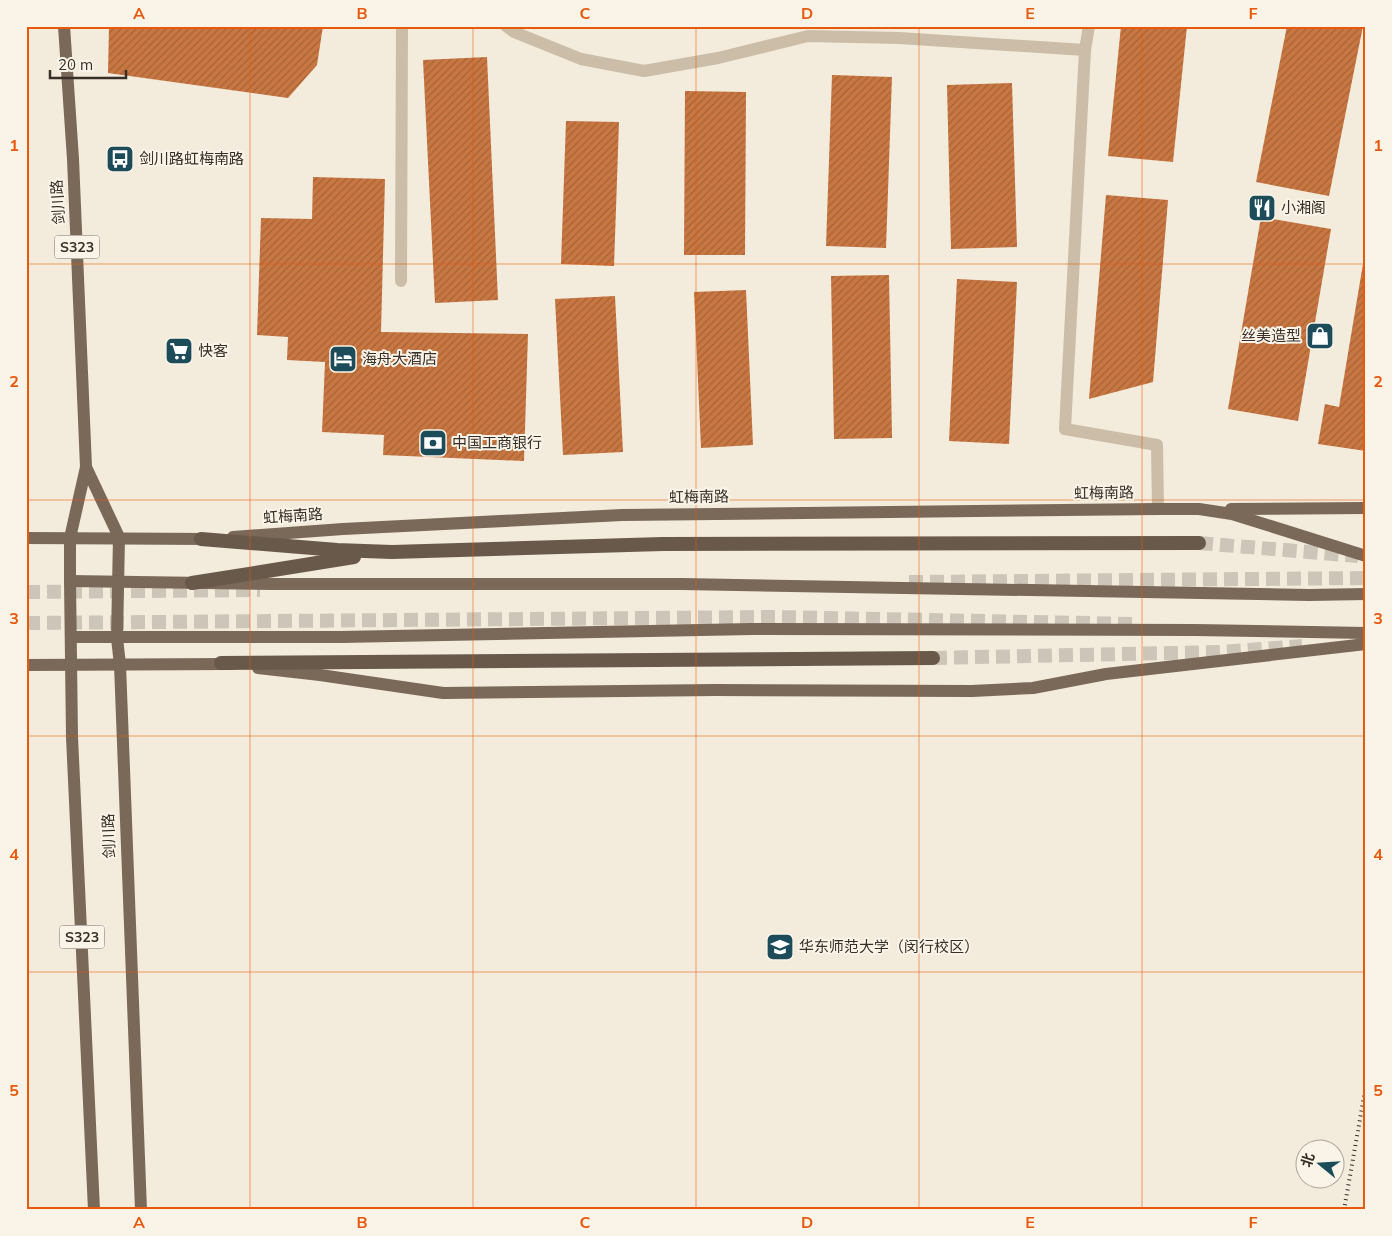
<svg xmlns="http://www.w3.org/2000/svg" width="1392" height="1236" font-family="Mulish,'Noto Sans SC',sans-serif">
	<defs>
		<pattern id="building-hatch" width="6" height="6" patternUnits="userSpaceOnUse" patternTransform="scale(1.25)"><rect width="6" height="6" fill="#c97742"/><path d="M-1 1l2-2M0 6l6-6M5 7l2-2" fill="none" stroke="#a46237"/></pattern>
	</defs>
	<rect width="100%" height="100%" fill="#f3ebdb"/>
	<!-- building -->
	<g fill="url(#building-hatch)">
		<polygon points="109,26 323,26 317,65 288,98 108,73"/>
		<polygon points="1121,26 1187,26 1173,162 1108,156"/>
		<polygon points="1287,26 1363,26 1329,196 1256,182"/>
		<polygon points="487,57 498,300 435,303 423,60"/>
		<polygon points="832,75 892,77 886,248 826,246"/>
		<polygon points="1012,83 1017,247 951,249 947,85"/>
		<polygon points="685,91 746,92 745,255 684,255"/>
		<polygon points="566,121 619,122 614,266 561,264"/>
		<polygon points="313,177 385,179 381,332 528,334 524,461 383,455 384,435 322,432 325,362 287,360 288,337 257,335 261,218 312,219"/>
		<polygon points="1106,195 1168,200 1153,382 1089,399"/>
		<polygon points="1261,217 1331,229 1298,421 1228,409"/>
		<polygon points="1365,252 1366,252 1366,451 1318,444 1325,404 1339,407"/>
		<polygon points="889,275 892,438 834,439 831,276"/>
		<polygon points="957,279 1017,282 1009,444 949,441"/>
		<polygon points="746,290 753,445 701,448 694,292"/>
		<polygon points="615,296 623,452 563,455 555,299"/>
	</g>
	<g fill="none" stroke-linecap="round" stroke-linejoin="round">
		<!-- trunk-tunnel -->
		<g stroke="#cdc5b7" stroke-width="14" stroke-dasharray="14 7" stroke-linecap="butt">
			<polyline points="1199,543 1358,556"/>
			<polyline points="909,582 1366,578"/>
			<polyline points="26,592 260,590"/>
			<polyline points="26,623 775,617 1135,624"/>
			<polyline points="933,658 1220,652 1302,646"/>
		</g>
		<!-- service -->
		<polyline stroke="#cbbda7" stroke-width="12" points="1065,429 1157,445 1158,509"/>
		<!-- minor -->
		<g stroke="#cbbda7" stroke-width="12">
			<polyline points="506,26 514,32 581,59 644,71 718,58 808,36 899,38 1085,50"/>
			<polyline points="401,281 402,26"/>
			<polyline points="1065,429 1085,50 1089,26"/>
		</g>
		<!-- primary -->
		<g stroke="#7a6858" stroke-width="12">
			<polyline points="64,26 73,159 86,467 70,538 70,581 72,737 94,1210"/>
			<polyline points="86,467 119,537 117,638 120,665 141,1210"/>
			<polyline points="1231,509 1366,508"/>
			<polyline points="233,537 343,529 622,515 1158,509 1199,509 1232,514 1366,556"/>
			<polyline points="26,538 211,539"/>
			<polyline points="70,581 277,584 682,584 1309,595 1366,594"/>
			<polyline points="71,637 341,637 752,629 1195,630 1366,633"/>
			<polyline points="26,665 231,664"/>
			<polyline points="258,668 320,675 443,693 716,690 972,691 1033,688 1106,674 1366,644"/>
		</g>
		<!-- trunk -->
		<g stroke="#69594b" stroke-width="14">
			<polyline points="201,539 337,550 392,552 663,544 1199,543"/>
			<polyline points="192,583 354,557"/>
			<polyline points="221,663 933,658"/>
		</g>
		<!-- rail -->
		<polyline stroke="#372f28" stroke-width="4" stroke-dasharray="1 4" stroke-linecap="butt" points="1344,1210 1366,1085"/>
	</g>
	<!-- grid -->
	<path fill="none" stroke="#e8590c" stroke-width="1" stroke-opacity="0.55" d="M250,26V1210M473,26V1210M696,26V1210M919,26V1210M1142,26V1210M26,264H1366M26,500H1366M26,736H1366M26,972H1366"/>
	<!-- icons -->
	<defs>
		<symbol id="bus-square" viewBox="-11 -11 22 22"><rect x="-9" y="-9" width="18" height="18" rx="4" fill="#1c4c5a" stroke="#faf4e8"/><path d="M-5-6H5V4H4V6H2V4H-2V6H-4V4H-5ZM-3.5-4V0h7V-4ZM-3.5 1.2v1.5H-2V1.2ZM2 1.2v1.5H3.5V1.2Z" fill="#fff"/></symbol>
		<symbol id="restaurant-square" viewBox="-11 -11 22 22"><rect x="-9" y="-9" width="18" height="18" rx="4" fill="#1c4c5a" stroke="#faf4e8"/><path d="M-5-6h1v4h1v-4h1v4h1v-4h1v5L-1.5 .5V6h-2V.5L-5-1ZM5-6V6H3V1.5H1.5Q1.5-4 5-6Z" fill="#fff"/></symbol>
		<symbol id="shop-square" viewBox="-11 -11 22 22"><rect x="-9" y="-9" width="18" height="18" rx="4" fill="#1c4c5a" stroke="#faf4e8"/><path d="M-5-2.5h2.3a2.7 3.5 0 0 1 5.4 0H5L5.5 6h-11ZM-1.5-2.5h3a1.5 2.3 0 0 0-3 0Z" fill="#fff"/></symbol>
		<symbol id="supermarket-square" viewBox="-11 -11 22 22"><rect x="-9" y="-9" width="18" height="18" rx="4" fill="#1c4c5a" stroke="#faf4e8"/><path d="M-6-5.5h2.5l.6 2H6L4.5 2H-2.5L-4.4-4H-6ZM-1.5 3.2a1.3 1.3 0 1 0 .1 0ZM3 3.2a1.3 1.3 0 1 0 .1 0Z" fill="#fff"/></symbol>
		<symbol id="hotel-square" viewBox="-11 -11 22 22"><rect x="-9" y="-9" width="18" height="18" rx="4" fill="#1c4c5a" stroke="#faf4e8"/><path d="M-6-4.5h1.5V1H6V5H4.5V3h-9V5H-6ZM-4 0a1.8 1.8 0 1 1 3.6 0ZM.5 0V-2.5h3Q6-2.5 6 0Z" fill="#fff"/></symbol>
		<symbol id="bank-square" viewBox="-11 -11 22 22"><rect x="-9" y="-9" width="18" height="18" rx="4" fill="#1c4c5a" stroke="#faf4e8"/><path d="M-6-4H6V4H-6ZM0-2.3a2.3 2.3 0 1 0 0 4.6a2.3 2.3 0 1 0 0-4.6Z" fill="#fff"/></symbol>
		<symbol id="university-square" viewBox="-11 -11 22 22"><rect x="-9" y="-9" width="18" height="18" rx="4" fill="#1c4c5a" stroke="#faf4e8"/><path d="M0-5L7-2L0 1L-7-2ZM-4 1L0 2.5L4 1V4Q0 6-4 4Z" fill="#fff"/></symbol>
	</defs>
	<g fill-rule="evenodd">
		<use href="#bus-square" x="104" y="143" width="32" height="32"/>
		<use href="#restaurant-square" x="1246" y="192" width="32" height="32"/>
		<use href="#shop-square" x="1304" y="320" width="32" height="32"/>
		<use href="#supermarket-square" x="163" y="335" width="32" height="32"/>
		<use href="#hotel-square" x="327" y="343" width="32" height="32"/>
		<use href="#bank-square" x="417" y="427" width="32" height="32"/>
		<use href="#university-square" x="764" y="931" width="32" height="32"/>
	</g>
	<g text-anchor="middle" stroke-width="4" stroke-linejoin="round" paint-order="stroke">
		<!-- shield labels -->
		<g fill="#faf4e8" stroke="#726a62" stroke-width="1">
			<rect x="54.5" y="235.5" width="45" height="23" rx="4"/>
			<rect x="59.5" y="925.5" width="45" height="23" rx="4"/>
		</g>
		<g font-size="14" font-weight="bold" fill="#372f28">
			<text x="77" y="252">S323</text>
			<text x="82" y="942">S323</text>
		</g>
		<!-- poi labels -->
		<g font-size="15" fill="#372f28" stroke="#faf4e8" text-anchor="start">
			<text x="139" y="164">剑川路虹梅南路</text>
			<text x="1281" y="213">小湘阁</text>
			<text x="1301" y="341" text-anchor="end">丝美造型</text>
			<text x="198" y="356">快客</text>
			<text x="362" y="364">海舟大酒店</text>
			<text x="452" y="448">中国工商银行</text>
			<text x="799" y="952">华东师范大学（闵行校区）</text>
		</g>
		<!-- street labels -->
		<g font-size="15" fill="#372f28" stroke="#faf4e8">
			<text transform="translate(58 202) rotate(-93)" y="5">剑川路</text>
			<text transform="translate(1104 493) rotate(-1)" y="5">虹梅南路</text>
			<text transform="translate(699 497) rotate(-1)" y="5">虹梅南路</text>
			<text transform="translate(293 516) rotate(-4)" y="5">虹梅南路</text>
			<text transform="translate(109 836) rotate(-92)" y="5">剑川路</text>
		</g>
	</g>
	<!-- border -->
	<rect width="1392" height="1236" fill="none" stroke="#faf4e8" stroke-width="55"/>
	<!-- north arrow -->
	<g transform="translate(1320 1164) rotate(288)"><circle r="24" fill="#faf4e8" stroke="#aca59b"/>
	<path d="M0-4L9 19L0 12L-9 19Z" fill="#1c4c5a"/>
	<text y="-8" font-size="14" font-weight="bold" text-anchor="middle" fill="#372f28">北</text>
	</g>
	<!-- scale -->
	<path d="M50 70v8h76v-8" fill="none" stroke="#372f28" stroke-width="2.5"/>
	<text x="58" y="70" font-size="15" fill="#372f28" stroke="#faf4e8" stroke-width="4" paint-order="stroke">20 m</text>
	<rect x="28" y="28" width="1336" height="1180" fill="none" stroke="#e8590c" stroke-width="2"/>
	<g font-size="16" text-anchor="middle" font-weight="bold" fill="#e8590c">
		<text x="139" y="19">A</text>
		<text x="362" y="19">B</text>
		<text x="585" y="19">C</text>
		<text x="807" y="19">D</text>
		<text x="1030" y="19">E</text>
		<text x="1253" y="19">F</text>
		<text x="14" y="151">1</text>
		<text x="1378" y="151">1</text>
		<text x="14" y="387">2</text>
		<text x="1378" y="387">2</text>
		<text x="14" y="624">3</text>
		<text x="1378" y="624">3</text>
		<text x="14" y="860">4</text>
		<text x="1378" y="860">4</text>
		<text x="14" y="1096">5</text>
		<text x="1378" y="1096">5</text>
		<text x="139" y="1228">A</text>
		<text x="362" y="1228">B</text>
		<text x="585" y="1228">C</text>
		<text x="807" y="1228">D</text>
		<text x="1030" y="1228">E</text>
		<text x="1253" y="1228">F</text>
	</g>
</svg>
